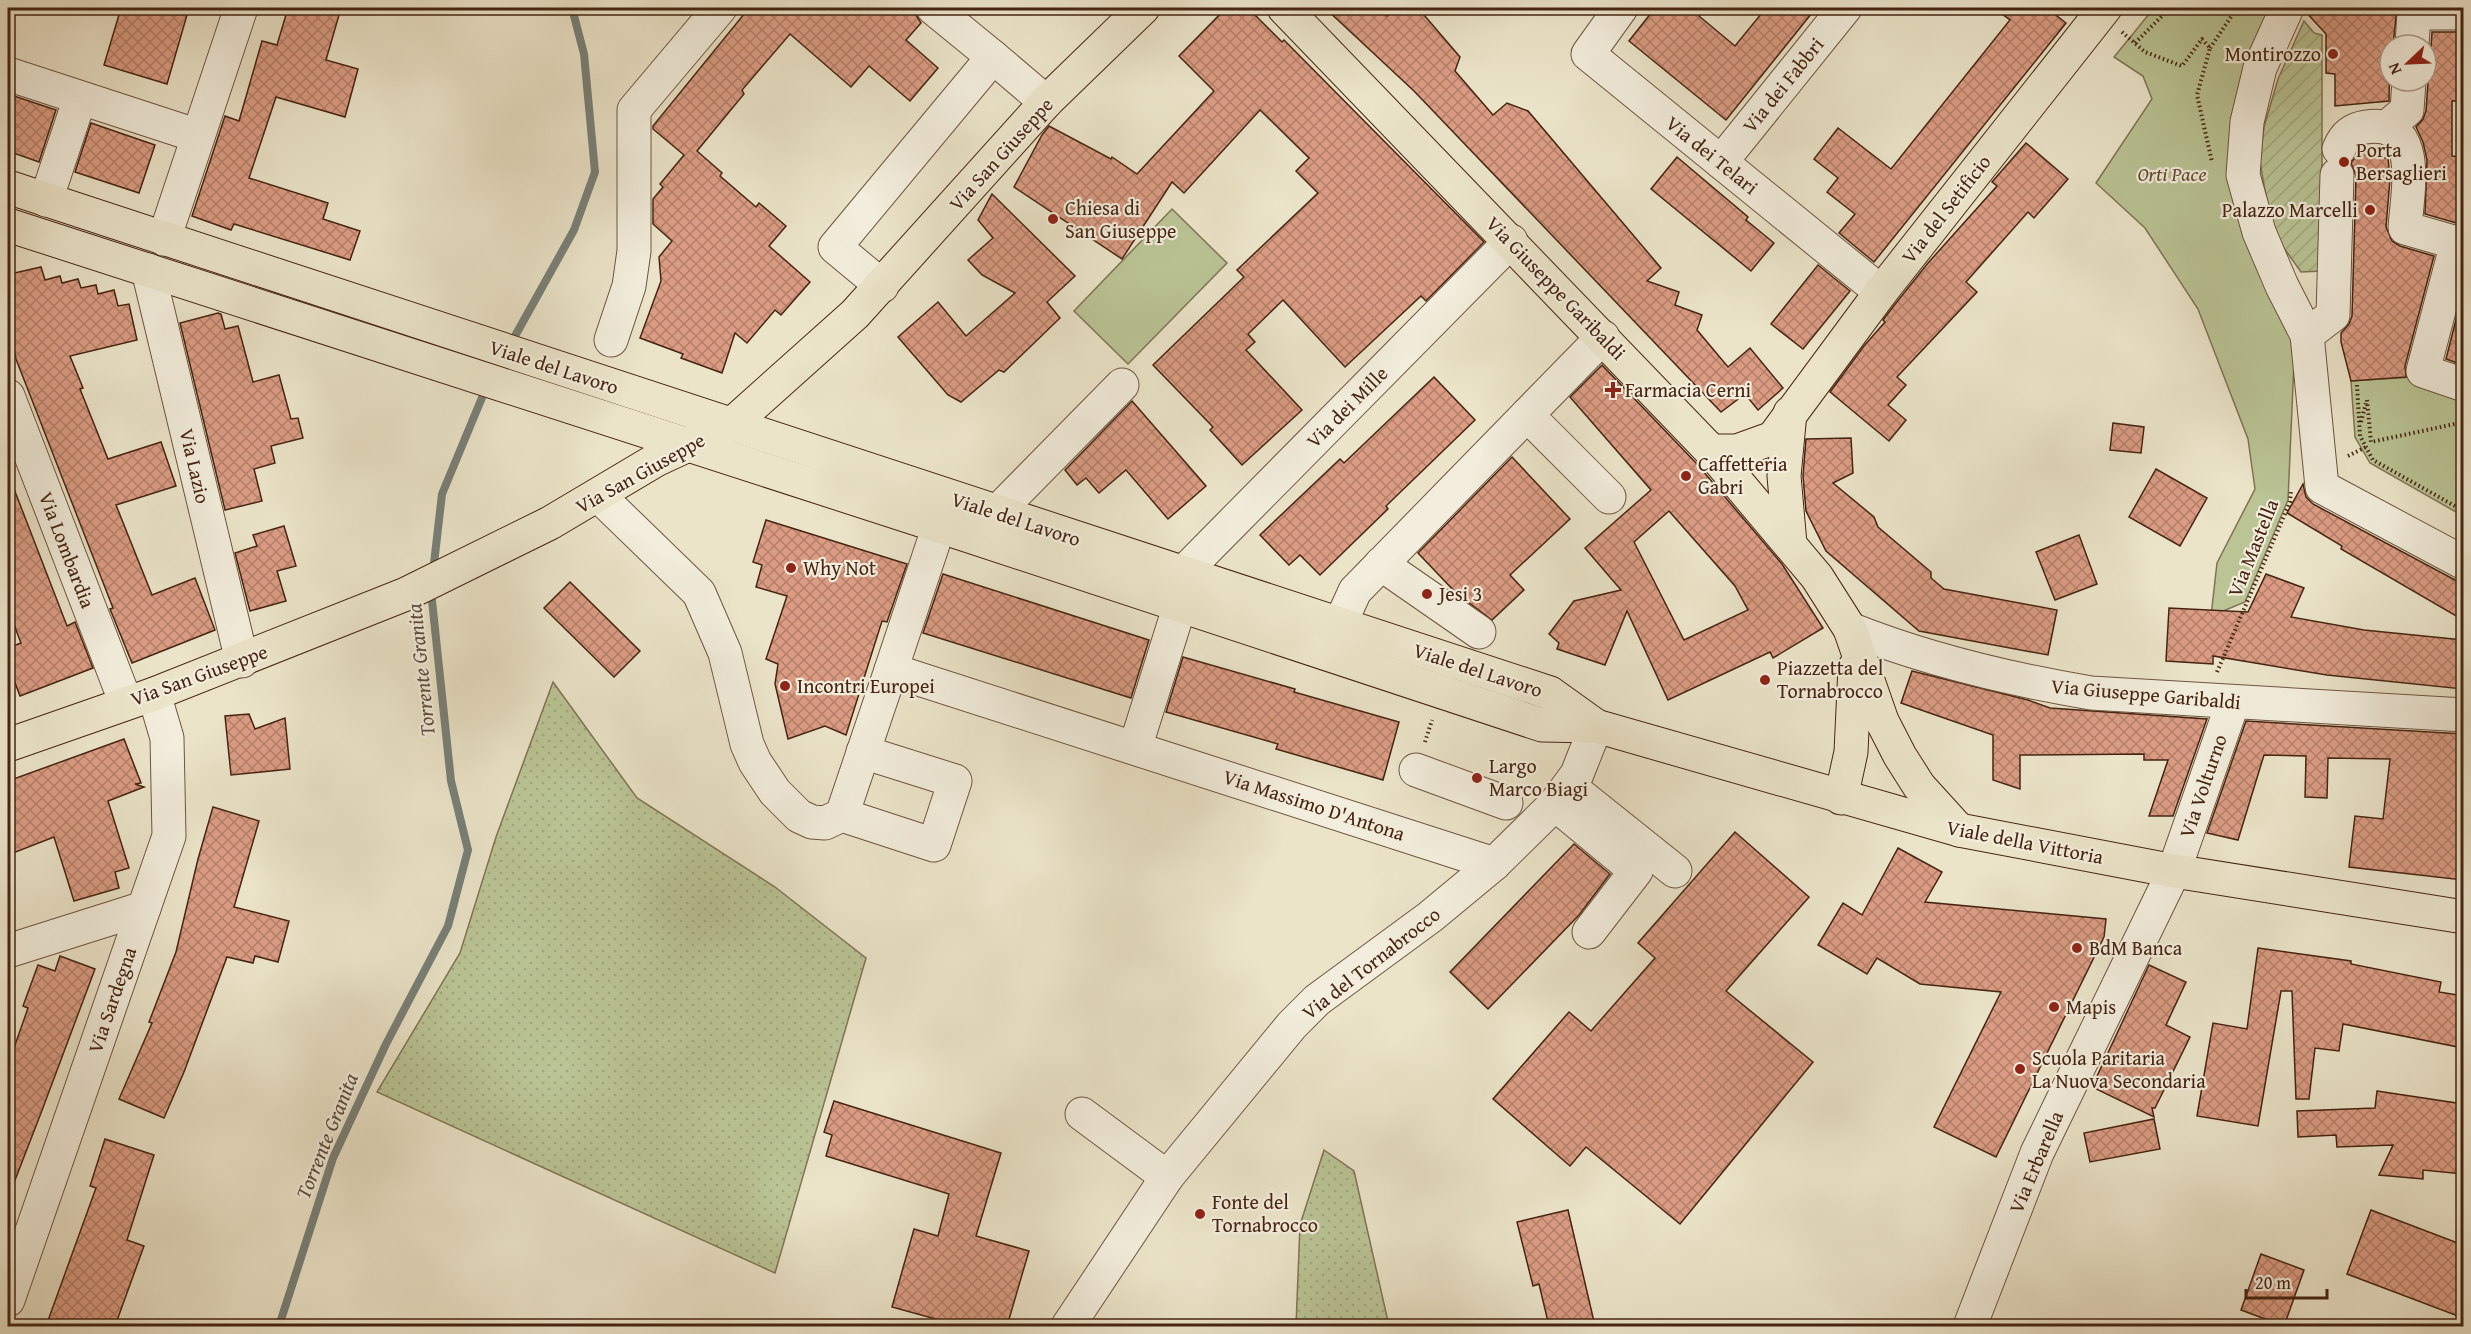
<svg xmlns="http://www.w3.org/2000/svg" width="2471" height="1334" font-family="'Gentium Book Plus',serif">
	<defs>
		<pattern id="grass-dots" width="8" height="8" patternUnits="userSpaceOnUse" patternTransform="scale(1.5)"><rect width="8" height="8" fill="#bac495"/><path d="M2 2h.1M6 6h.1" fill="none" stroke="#a1a87f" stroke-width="1.8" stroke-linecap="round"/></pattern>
		<pattern id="garden-furrows" width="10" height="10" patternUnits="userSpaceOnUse" patternTransform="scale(1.5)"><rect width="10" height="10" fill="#bac495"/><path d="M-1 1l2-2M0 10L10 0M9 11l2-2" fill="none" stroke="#a1a87f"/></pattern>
		<pattern id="building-cross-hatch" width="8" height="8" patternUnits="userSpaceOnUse" patternTransform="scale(1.5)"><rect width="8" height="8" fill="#db9c83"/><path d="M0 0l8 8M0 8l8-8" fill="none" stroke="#b37f6a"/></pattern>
	</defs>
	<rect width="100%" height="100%" fill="#ebe4c9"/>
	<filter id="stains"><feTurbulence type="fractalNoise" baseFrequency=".00333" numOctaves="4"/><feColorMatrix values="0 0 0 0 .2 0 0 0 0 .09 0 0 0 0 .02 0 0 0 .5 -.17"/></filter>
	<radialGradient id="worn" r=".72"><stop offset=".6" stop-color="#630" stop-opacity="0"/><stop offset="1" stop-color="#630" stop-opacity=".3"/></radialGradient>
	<!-- grass -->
	<g fill="url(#grass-dots)" stroke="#807453" stroke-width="1.5">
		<polygon points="553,682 637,798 775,887 866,958 775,1273 377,1092 460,953 496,837"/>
		<polygon points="1324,1150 1354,1171 1389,1326 1296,1326 1300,1225"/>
	</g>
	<!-- park -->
	<g fill="#bac495" stroke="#807453" stroke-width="1.5">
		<polygon points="2154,8 2271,8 2235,118 2295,339 2288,500 2245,602 2211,616 2217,563 2255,489 2248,439 2198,309 2145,228 2096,183 2152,99 2143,76 2114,57"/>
		<polygon points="1172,209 1227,263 1128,364 1074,311"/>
		<polygon points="2412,377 2463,394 2463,516 2370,463 2355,437 2351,381"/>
	</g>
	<!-- garden -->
	<polygon fill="url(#garden-furrows)" stroke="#807453" stroke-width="1.5" points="2304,21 2314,33 2322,35 2322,271 2301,272 2279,241 2268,208 2260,162 2264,127 2278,79"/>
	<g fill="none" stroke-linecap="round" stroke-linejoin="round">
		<!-- stream -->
		<g stroke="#788078" stroke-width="8">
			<polyline points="510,345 574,230 595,172 584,54 572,8"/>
			<polyline points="433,572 442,494 486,388"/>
			<polyline points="279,1326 333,1158 386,1044 448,926 468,850 451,781 431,591"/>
		</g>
	</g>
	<!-- building -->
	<g fill="url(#building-cross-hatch)" stroke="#462411" stroke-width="1.5" fill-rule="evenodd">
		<polygon points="121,8 189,8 167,84 104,65"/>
		<polygon points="288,8 341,8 326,60 358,69 345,117 276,97 249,178 328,203 323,219 360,231 350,260 234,224 231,230 192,216 225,116 239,121 262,41 277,45"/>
		<polygon points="749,8 915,8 916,15 921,23 906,40 938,68 910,101 869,66 851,87 790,34 742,90 744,94 697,151 722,173 720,176 756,207 759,203 786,226 769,246 810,282 781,315 775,310 747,343 735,333 722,373 681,358 683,354 640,338 661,281 659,257 672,241 653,224 653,199 663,187 660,184 684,155 653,129 653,126"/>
		<polygon points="1226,8 1248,8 1282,42 1284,40 1484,242 1426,301 1421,296 1345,367 1283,300 1248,334 1255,342 1246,350 1302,410 1242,465 1210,430 1213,427 1153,365 1244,277 1237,270 1318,193 1296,171 1309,158 1260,110 1184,193 1172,182 1122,259 1014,187 1042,135 1049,126 1111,159 1112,157 1137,174 1214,91 1179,56"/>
		<polygon points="1325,8 1379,8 1387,16 1397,8 1418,8 1460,57 1455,71 1493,115 1507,103 1528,111 1661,268 1647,281 1679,292 1675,305 1702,315 1697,330 1728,367 1750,348 1783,388 1758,410 1745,394 1721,412 1414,91"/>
		<polygon points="1655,8 1706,8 1699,16 1735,46 1766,8 1816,8 1726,120 1629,41"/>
		<polygon points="1994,8 2047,8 2066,23 1874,262 1839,233 1855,214 1827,192 1838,178 1814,159 1838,128 1891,169 2010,20"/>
		<polygon points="2306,8 2397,8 2393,45 2390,45 2389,101 2335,106 2335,74 2326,73 2326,34 2305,11"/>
		<polygon points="2432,32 2463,32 2463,101 2452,101 2452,156 2463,157 2463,225 2425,214 2427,160 2423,142 2416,127 2423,119 2426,111 2428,82 2426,57 2431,47"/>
		<polygon points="8,94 56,110 39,162 8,151"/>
		<polygon points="91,123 155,145 139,193 75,172"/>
		<polygon points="2026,143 2068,179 2034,218 2028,212 1966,282 1977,292 1897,377 1906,385 1888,405 1906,420 1889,441 1830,392 1864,346 1885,322 1883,320 1896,303 1928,263 1997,186 1992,182"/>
		<polygon points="2360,150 2369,151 2368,156 2388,158 2390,179 2386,227 2392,241 2400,246 2434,256 2405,366 2406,377 2351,381 2341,342 2341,333 2349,324 2352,316 2356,176 2351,163"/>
		<polygon points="1677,157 1748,217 1746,220 1774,243 1751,271 1651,189"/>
		<polygon points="992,194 1075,276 1047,302 1060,318 1004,372 999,370 961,402 948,395 898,337 938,302 966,336 1015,293 982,275 968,260 993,238 978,220"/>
		<polygon points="1818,265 1850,291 1803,349 1771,324"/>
		<polygon points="41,267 45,280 60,276 62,283 78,279 81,288 96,285 98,294 114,290 118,306 129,304 137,340 70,356 83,388 80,389 108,459 161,442 176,486 116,505 152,595 195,578 215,630 132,663 110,609 113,608 16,359 8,323 8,288 13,287 10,274"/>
		<polygon points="2463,292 2463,365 2446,359"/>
		<polygon points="218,313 221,314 225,329 238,326 253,382 279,375 291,419 298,418 303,438 271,446 275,463 254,469 262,501 225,510 180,323"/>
		<path d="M1602,365L1697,464L1782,564L1823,628L1773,658L1770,652L1668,700L1627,611L1605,665L1557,649L1559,643L1549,634L1574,601L1621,590L1585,548L1651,490L1570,397ZM1669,511L1735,586L1748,610L1684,640L1634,542Z"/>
		<polygon points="1434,377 1475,420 1386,506 1388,509 1320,575 1300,555 1289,565 1260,535 1340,459 1344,463"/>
		<polygon points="1132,401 1206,486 1168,519 1126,470 1099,493 1086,478 1077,485 1065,470"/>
		<polygon points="2113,423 2144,427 2141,453 2110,450"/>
		<polygon points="1851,438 1853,473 1833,483 1874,517 1878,527 1931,572 1931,578 1944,589 2057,610 2048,655 1919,631 1826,551 1806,511 1803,476 1806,439"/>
		<polygon points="1512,457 1570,519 1510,575 1524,590 1492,620 1456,593 1418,553"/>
		<polygon points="2156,469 2207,498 2180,546 2129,517"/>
		<polygon points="8,476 9,476 67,626 75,622 93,668 20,696 8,664 8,648 21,643 8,609"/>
		<polygon points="2303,484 2306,497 2313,504 2455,580 2463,582 2463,620 2341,549 2342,546 2287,513"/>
		<polygon points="766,520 907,564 887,622 882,621 846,735 825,726 788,739 775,684 778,664 766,659 787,596 756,587 762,565 753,562"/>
		<polygon points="284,526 296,566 277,571 286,601 250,611 235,553 257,546 253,535"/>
		<polygon points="2079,535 2097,584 2055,600 2036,552"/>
		<polygon points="943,574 1149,640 1131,698 923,633"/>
		<polygon points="2266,574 2304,588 2291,617 2364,630 2463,640 2463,689 2327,675 2213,656 2213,664 2166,661 2169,608 2248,612"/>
		<polygon points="570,582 640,651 614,677 544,608"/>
		<polygon points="1183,657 1295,689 1294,692 1399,722 1383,780 1276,749 1278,744 1166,712"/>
		<polygon points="1912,671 2028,700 2050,708 2207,719 2173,816 2149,816 2168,760 2144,760 2144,754 2020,755 2020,789 1993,780 1993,735 1901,703"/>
		<polygon points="249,714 255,729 285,718 290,769 231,775 225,716"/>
		<polygon points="2246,721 2463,734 2463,880 2349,867 2355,816 2383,819 2390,759 2328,758 2327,798 2305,797 2306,756 2264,755 2238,840 2207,833"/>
		<polygon points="124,739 141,783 135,784 144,787 108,801 129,868 115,872 119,888 74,901 54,837 8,855 8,781"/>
		<polygon points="213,807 259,821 234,907 289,921 278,962 255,956 253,963 227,957 184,1072 164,1118 119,1099 152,1023 149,1022 176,952 198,859"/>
		<polygon points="1735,832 1809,897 1726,991 1813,1062 1680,1224 1586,1147 1570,1166 1493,1099 1569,1012 1591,1031 1655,958 1638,943"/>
		<polygon points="1574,844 1610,874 1579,915 1488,1009 1450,972"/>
		<polygon points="1898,848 1942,872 1925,902 2106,919 2104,937 1996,1157 1934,1127 2001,992 1920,984 1877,958 1867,974 1818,945 1843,903 1862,915"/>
		<polygon points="2258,948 2351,961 2351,964 2441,982 2439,992 2463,996 2463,1048 2343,1024 2339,1051 2315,1048 2309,1099 2296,1099 2292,991 2281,991 2258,1126 2197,1116 2213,1023 2247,1029"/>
		<polygon points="60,956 95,969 41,1113 10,1193 8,1193 8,1065 28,1008 23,1006 38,965 55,971"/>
		<polygon points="2149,965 2186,982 2166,1025 2190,1037 2155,1108 2152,1108 2154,1117 2092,1087"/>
		<polygon points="2377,1091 2463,1104 2463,1174 2423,1170 2423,1179 2379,1175 2393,1145 2337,1147 2336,1135 2298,1137 2297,1111 2375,1108"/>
		<polygon points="834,1101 1001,1153 976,1236 1029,1251 1007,1326 961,1326 892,1307 914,1229 938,1236 949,1194 826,1156 832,1135 824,1132"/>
		<polygon points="2154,1119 2160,1149 2090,1162 2084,1133"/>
		<polygon points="105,1139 154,1155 127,1240 144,1246 115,1326 46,1326 96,1188 90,1186"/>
		<polygon points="1568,1210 1595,1326 1549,1326 1539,1284 1533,1286 1517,1222"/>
		<polygon points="2371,1210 2463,1245 2463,1318 2347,1274"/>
		<polygon points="2261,1254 2304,1270 2284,1326 2241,1310"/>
	</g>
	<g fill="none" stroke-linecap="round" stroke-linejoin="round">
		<defs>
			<g id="minor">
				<polyline points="933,8 993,57"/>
				<polyline points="1621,8 1588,54 1881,292"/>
				<polyline points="2287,8 2260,68 2247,122 2243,175 2259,232 2282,286 2307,335 2322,487 2464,563"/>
				<polyline points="2412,45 2414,13 2464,13"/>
				<polyline points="8,74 198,136"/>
				<polyline points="2387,127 2407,110 2409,81"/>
				<path d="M2339,149C2344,136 2351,129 2366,127C2424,118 2407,194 2405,228L2464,245"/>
				<polyline points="1721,162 1845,8"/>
				<polyline points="46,200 80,98"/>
				<polyline points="164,239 241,8"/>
				<polyline points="2457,243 2423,371 2464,385"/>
				<polyline points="148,270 242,661"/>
				<polyline points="882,286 835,247 993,57 1046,102"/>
				<polyline points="2307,335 2333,315 2337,175"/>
				<polyline points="611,340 629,286 634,251 634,110 720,8"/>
				<polyline points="8,396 126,703"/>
				<polyline points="1527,415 1609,497"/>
				<polyline points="599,496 699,593 725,653 747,744 755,762 775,792 799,816 812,822 825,823 842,815 891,670"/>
				<polyline points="997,512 1122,385"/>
				<polyline points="939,526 891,670 1494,864"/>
				<polyline points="1381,564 1479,632"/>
				<polyline points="1183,573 1511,241"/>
				<polyline points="1340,624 1355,591 1603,337"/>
				<path d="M1850,629C1928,660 2008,679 2091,693L2464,715"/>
				<polyline points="1135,748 1180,605"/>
				<polyline points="1416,770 1506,803"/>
				<polyline points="1570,787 1675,871"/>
				<polyline points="1555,804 1636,871 1589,932"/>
				<polyline points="842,815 934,845 955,781 863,752"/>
				<polyline points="8,951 144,908"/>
				<polyline points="1082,1114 1167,1177"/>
				<polyline points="8,1300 169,836 167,738 154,694"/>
				<polyline points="1068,1326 1167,1177 1292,1025 1317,1000 1430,917 1494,864 1555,804 1577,774 1596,726"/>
				<polyline points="1970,1326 2037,1153 2174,871 2233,702"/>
			</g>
			<g id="major">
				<polyline points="1284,8 1711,451 1817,577 1850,629 1882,721 1900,756 1919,786 1959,830"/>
				<polyline points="8,187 1550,693 1596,726"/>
				<polyline points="8,225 939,526 1542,725 1596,726 1959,830 2174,871 2464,917"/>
				<polyline points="1711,451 1737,451 1773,438 1881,292 2105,8"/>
				<polyline points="1790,544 1784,476 1790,413"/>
				<polyline points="8,745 154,694 406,594 550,523 656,460 731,425 855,314 1046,102 1143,8"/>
				<polyline points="1841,798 1851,752 1855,667"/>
			</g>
		</defs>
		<!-- minor casing -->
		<use href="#minor" stroke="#6f543f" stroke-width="35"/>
		<!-- major casing -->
		<use href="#major" stroke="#462411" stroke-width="35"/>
		<!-- path -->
		<g stroke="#462411" stroke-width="4" stroke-dasharray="1.5 3" stroke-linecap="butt">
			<polyline points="2122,32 2145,52 2182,66 2202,39 2210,48 2197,95 2212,162"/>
			<polyline points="2135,43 2170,8"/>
			<polyline points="2210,48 2237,8"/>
			<polyline points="2357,385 2360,436 2373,460 2462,510"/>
			<polyline points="2367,400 2371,442 2464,422"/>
			<polyline points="2361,422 2366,403"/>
			<polyline points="2348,456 2366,447"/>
			<polyline points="2217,672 2290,502 2291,490"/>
			<polyline points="1425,742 1432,720"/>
		</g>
		<!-- minor -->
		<use href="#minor" stroke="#f2eddc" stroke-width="33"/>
		<!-- major -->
		<use href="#major" stroke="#ebe4c9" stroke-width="33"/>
	</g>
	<!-- markers -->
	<g fill="#8f2418" stroke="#f2eddc" stroke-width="2">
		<circle cx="2333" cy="54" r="6"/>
		<circle cx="2344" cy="162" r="6"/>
		<circle cx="2370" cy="210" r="6"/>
		<circle cx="1053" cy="219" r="6"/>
		<path d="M1610 381h6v6h6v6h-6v6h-6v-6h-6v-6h6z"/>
		<circle cx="1686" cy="476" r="6"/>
		<circle cx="791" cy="568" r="6"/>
		<circle cx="1427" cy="594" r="6"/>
		<circle cx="1765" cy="680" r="6"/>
		<circle cx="785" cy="686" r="6"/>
		<circle cx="1477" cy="778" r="6"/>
		<circle cx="2077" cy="948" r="6"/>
		<circle cx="2054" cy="1007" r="6"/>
		<circle cx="2020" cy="1069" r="6"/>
		<circle cx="1200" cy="1214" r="6"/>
	</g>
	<g text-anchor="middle" stroke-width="4.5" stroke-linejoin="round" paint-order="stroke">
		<!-- poi labels -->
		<g font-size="20" fill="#462411" stroke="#f2eddc" text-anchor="start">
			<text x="2321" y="61" text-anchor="end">Montirozzo</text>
			<text x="2356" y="157">Porta<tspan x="2356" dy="23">Bersaglieri</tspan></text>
			<text x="1065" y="215">Chiesa di<tspan x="1065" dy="23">San Giuseppe</tspan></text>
			<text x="2358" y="217" text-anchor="end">Palazzo Marcelli</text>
			<text x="1625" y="397">Farmacia Cerni</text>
			<text x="1698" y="471">Caffetteria<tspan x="1698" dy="23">Gabri</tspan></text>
			<text x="803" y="575">Why Not</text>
			<text x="1439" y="601">Jesi 3</text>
			<text x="1777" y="675">Piazzetta del<tspan x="1777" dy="23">Tornabrocco</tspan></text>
			<text x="797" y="693">Incontri Europei</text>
			<text x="1489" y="773">Largo<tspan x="1489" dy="23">Marco Biagi</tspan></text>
			<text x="2089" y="955">BdM Banca</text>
			<text x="2066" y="1014">Mapis</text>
			<text x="2032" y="1065">Scuola Paritaria<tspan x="2032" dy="23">La Nuova Secondaria</tspan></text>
			<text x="1212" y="1209">Fonte del<tspan x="1212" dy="23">Tornabrocco</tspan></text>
		</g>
		<!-- street labels -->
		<g font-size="20" fill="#462411" stroke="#f2eddc">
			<text transform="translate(1783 85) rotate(-51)" y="7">Via dei Fabbri</text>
			<text transform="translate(1001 154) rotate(-48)" y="7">Via San Giuseppe</text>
			<text transform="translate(1712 155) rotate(39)" y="7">Via dei Telari</text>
			<text transform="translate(1946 209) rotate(-52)" y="7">Via del Setificio</text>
			<text transform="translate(1556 288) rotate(46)" y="7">Via Giuseppe Garibaldi</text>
			<text transform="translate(554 367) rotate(18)" y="7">Viale del Lavoro</text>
			<text transform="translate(1347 407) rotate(-45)" y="7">Via dei Mille</text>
			<text transform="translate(195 466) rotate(77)" y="7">Via Lazio</text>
			<text transform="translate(640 473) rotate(-29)" y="7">Via San Giuseppe</text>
			<text transform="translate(1016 519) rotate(18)" y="7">Viale del Lavoro</text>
			<text transform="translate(2253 548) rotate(-68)" y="7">Via Mastella</text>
			<text transform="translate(67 550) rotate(69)" y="7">Via Lombardia</text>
			<text transform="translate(1478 670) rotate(18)" y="7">Viale del Lavoro</text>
			<text transform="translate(199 675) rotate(-20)" y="7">Via San Giuseppe</text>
			<text transform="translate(2146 694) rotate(5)" y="7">Via Giuseppe Garibaldi</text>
			<text transform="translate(2203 786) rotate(-71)" y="7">Via Volturno</text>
			<text transform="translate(1314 805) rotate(18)" y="7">Via Massimo D'Antona</text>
			<text transform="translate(2025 842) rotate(11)" y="7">Viale della Vittoria</text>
			<text transform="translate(1371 963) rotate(-38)" y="7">Via del Tornabrocco</text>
			<text transform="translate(112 1000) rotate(-71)" y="7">Via Sardegna</text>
			<text transform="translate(2036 1162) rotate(-67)" y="7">Via Erbarella</text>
		</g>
		<!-- park labels -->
		<g font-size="20" font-style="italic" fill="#634c32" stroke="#f2eddc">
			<text x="2172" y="181">Orti Pace</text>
		</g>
		<!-- water labels -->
		<g font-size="21" font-style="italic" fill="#5b4a3c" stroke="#f2eddc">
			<text transform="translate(421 670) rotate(-96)" y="7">Torrente Granita</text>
			<text transform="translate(327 1136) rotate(-68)" y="7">Torrente Granita</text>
		</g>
	</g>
	<!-- margin -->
	<rect width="2471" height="1334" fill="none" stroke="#ebe4c9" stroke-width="30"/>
	<rect x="9" y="9" width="2453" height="1316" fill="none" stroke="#462411" stroke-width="3"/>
	<rect x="15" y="15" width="2441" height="1304" fill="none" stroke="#462411" stroke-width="1.5"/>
	<!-- north arrow -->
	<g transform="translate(2408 63) rotate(247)"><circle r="28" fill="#f2eddc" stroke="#ad9d8b" stroke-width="1.5"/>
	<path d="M0-4.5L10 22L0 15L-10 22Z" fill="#8f2418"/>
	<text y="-9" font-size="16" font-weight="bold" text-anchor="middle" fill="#462411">N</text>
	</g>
	<!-- scale -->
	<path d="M2246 1289v9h81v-9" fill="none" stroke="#462411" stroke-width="3"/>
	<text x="2255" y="1289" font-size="18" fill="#462411" stroke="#f2eddc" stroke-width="4.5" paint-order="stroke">20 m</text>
	<rect width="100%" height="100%" filter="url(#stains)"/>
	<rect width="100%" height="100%" fill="url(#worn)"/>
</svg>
